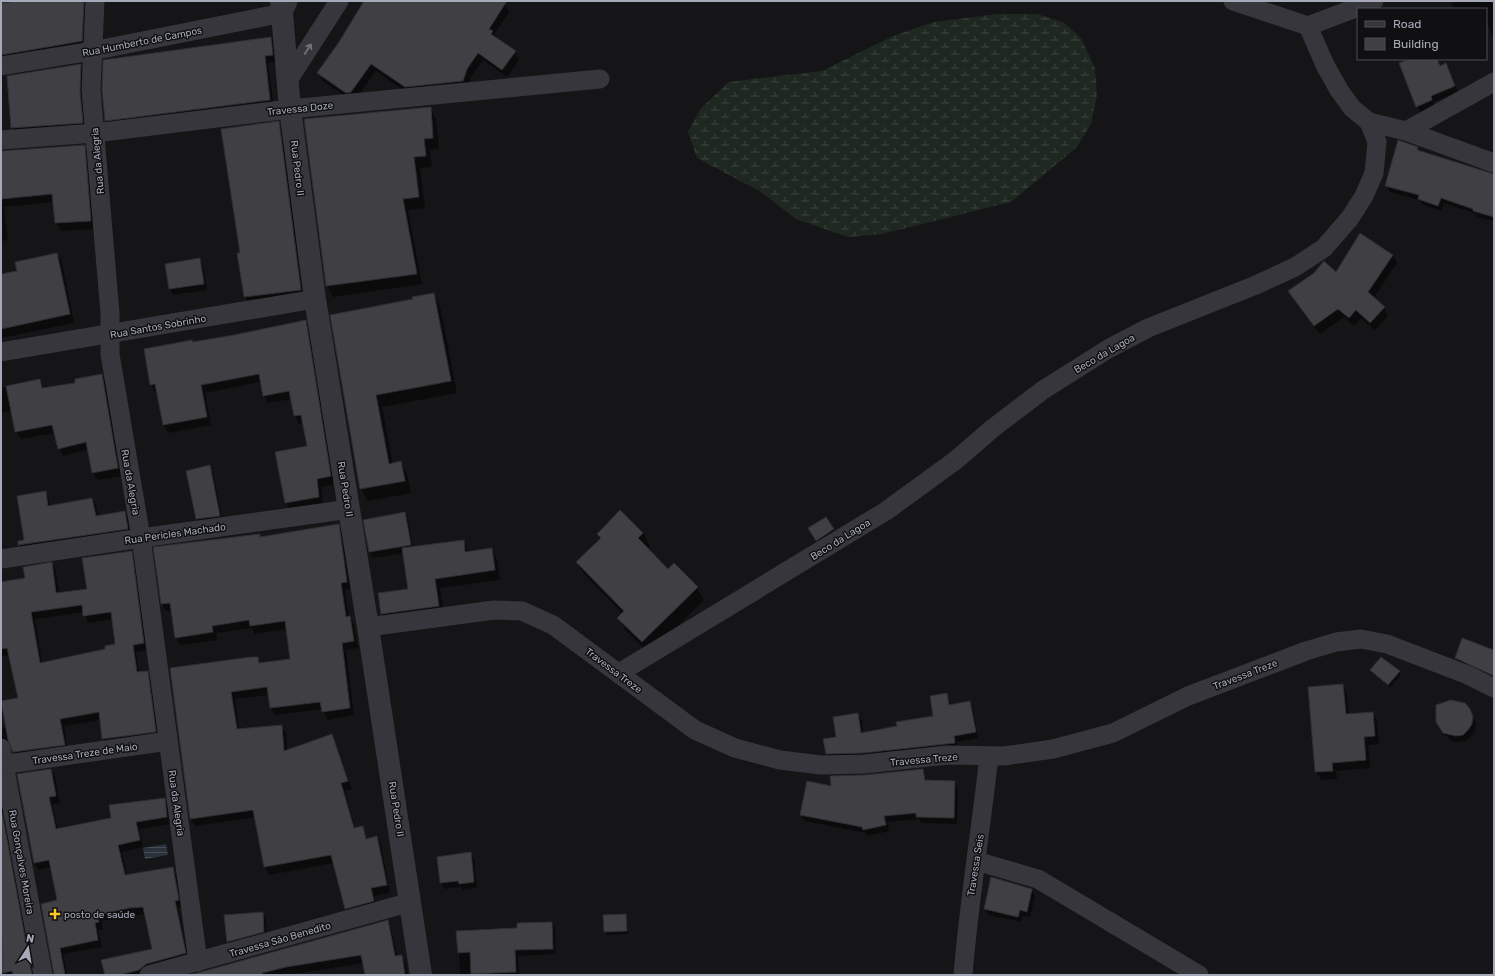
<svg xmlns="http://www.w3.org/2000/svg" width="1495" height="976" font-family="Rubik,sans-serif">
	<defs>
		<pattern id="wetland-marsh" width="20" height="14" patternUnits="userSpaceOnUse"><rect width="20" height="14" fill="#1f2721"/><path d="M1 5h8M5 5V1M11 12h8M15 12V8" fill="none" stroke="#3d443f"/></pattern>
		<pattern id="water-rules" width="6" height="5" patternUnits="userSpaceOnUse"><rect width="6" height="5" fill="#2a323c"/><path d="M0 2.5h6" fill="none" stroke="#464d56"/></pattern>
	</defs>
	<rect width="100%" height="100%" fill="#151517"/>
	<!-- wetland -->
	<polygon fill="url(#wetland-marsh)" points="998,14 1037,14 1063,22 1081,38 1095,68 1097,95 1091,124 1077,147 1011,202 882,234 848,237 796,219 761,192 697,158 688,132 701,108 729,82 822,71 893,36 934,22"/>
	<!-- water -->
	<polygon fill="url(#water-rules)" points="166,844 168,855 145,859 143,848"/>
	<!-- shadow -->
	<g fill="#0007" fill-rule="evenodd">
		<polygon points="7,1 84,1 81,46 83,47 86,1 87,51 1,67 1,2"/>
		<polygon points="366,1 499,1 505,4 509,12 494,35 515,52 519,60 507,77 483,60 471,77 468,89 410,95 376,71 355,100 351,100 323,81 318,73"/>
		<polygon points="1451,1 1494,1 1494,40 1486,20 1486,9 1454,9"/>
		<polygon points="271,38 275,46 277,62 268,63 274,108 110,128 106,120"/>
		<polygon points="1413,59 1437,59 1440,67 1446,65 1458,92 1433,102 1435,107 1421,112 1417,106"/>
		<polygon points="81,65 86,74 88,132 18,137 12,128"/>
		<polygon points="430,108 436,119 439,149 430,150 432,167 420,168 425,208 408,210 422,284 333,297 327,286 305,120"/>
		<polygon points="278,122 283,130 305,297 249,304 245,296 241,253 222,129"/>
		<polygon points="84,146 89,154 95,229 61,231 56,223 54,202 4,207 8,240 1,241 1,152"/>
		<polygon points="1417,148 1420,152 1455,162 1494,177 1494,221 1477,217 1476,214 1444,203 1442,211 1423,205 1419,200 1390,192 1386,186"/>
		<polygon points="57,254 62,262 74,323 1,338 1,275 18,272"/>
		<polygon points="1393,255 1397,263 1373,299 1384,308 1388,316 1375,330 1361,318 1354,326 1344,317 1320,334 1294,299 1336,273"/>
		<polygon points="200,260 203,266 207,290 173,295 170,289"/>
		<polygon points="433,294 440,306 457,393 382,407 393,464 400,462 407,474 411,493 368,501 361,489 331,316 414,300"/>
		<polygon points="305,321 310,329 335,484 321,487 323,505 291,511 286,503 276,453 308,447 303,423 299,424 295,416 291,399 268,403 264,395 261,382 205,393 211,425 168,433 164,425 158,393 156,393 151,385 145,350 193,343"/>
		<polygon points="102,375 106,383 122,476 97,480 93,473 89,449 63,456 59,449 55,433 21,439 16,432 12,411 1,413 1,388 40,380 44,388 77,384"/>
		<polygon points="209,466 213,473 223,522 201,525 197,519 187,471"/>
		<polygon points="45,492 49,499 50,507 92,499 96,505 98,517 125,512 128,518 131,535 23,551 19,542 25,541"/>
		<polygon points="620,511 643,533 650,546 647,549 668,570 697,588 704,600 650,654 626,631 618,618 623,614 585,575 577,563 601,539 598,534"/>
		<polygon points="405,513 408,520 413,548 463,541 469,552 491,549 497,559 500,580 440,588 444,615 388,623 382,614 409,589 404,553 373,558 370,552 365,521"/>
		<polygon points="826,518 835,533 818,543 809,529"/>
		<polygon points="338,525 343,533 351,589 345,590 349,617 354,625 358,648 346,650 354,715 328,720 323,709 275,715 271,708 269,695 235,699 239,729 281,726 286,733 287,751 331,735 335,743 352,789 345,791 355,829 362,827 368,840 377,837 381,845 390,893 374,896 377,909 350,916 346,909 334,863 269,875 265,867 256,817 195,826 191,819 171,669 258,658 261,664 291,660 287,629 255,634 252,628 216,633 217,640 181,645 176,638 172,611 166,611 162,604 259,535 261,538"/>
		<path d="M131,552L135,559L147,650L136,652L139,673L147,672L151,679L159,739L107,746L103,739L101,720L64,726L68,752L18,759L12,746L9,744L1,745V728L7,727L19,698L10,655L1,656V583L26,579L52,564L56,571L59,593L88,589ZM84,612L88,623L113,619L117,645L106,650L42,663L35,619Z"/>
		<polygon points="1494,651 1494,680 1459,664 1456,658"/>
		<polygon points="1371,670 1399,672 1401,675 1390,687"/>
		<polygon points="1343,685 1347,694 1349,714 1372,713 1377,721 1379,744 1368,745 1370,768 1336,771 1337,779 1321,780 1316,772"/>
		<polygon points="946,694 951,705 970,702 973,708 978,738 957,742 958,749 831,760 827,754 837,738 858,714 862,721 863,734 898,727 934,716"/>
		<polygon points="1470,710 1476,724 1475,731 1466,741 1454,742 1443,734 1437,722"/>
		<polygon points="51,770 55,777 60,803 52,804 58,830 112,819 164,799 168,806 171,824 139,829 143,847 122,852 127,876 172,868 176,875 182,907 178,908 189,960 146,975 106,975 153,950 145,914 101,921 103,929 98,930 102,947 63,954 67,975 54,975 42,904 59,901 51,867 39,870 34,863 18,775"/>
		<polygon points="923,770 927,781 955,782 958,788 957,824 921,823 919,819 887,822 889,831 867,836 866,833 805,821 801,814 832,787 865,776"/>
		<polygon points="1,798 34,975 1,975"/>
		<polygon points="470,853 474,860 477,888 463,890 461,887 445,889 441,882"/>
		<polygon points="1031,890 1035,896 1030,917 1023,916 1021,922 988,915 985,909"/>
		<polygon points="262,913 266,919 267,938 231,948 228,942"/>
		<polygon points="626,915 628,934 606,935 604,916"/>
		<polygon points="387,921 391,928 397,957 401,956 406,964 408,975 366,975 364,963 288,975 194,975"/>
		<polygon points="552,923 555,929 556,954 518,956 519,975 460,975 458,932 519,929"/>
	</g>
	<!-- building -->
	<g fill="#3f3f44" stroke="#2f2f33" fill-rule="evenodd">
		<polygon points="19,1 84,1 82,41 1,55 1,3"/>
		<polygon points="364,1 507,1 489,29 493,31 491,34 516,51 502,70 478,53 467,69 463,81 405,87 371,64 351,92 346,93 317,73 339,42"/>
		<polygon points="271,37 273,55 265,56 270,100 105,121 102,90 103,60"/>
		<polygon points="1410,59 1437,59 1440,66 1446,63 1455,86 1431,96 1432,100 1416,107 1399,63"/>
		<polygon points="81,64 80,91 83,123 11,128 7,76"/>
		<polygon points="431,107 433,138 424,139 426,156 414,157 419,197 403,199 417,274 326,286 304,119"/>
		<polygon points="279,121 301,290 244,297 237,253 240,253 221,129"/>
		<polygon points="1398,140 1418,147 1417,150 1494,174 1494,217 1473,211 1473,209 1441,198 1438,206 1418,199 1419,195 1385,186"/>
		<polygon points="85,145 91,221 55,223 52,194 1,199 1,151"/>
		<polygon points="1360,233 1393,255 1368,292 1385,307 1370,323 1356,310 1349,318 1338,309 1314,326 1288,291 1314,273 1324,261 1336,272"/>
		<polygon points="57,253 70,314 1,329 1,274 17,271 15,262"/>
		<polygon points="200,258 204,284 169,289 165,264"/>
		<polygon points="434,293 451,381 376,395 389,464 401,461 405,481 360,489 330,315 413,299 412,297"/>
		<polygon points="306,320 331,476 317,479 319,497 285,503 275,452 307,446 301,415 294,416 289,391 263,396 259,374 201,385 207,417 163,425 155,384 150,385 144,349 192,340 193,342 234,335"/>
		<polygon points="102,374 118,468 92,473 86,442 58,449 52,425 15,432 6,386 40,379 42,388 75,383 75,379"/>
		<polygon points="210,465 220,516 196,519 186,471"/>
		<polygon points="46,491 48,506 92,498 96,516 125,511 128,529 18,545 18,541 24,540 17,496"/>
		<polygon points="620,510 643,533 638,538 668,569 674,563 698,587 642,642 617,618 624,611 576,562 601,538 597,534"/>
		<polygon points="405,512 411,545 369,552 363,520"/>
		<polygon points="826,517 834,529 816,541 808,528"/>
		<polygon points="339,524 347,582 341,583 346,617 350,616 354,641 342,643 350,708 322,712 320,702 270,708 267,687 231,692 237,729 282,725 284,751 332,734 348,781 341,783 354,828 363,826 366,839 377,836 387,885 371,888 374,901 345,909 331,855 264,867 253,810 190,819 170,668 251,657 258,657 259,663 290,659 285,621 250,626 249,620 212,626 213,632 175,638 170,603 161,604 153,547 260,534 260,537"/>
		<polygon points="464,540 465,552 492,548 495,570 435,579 439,606 381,614 378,593 408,589 402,548"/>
		<path d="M132,551L144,643L133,645L137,672L148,671L156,732L102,739L99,712L60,719L65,745L13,752L8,740L1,701L18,698L7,648L1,649V582L25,578L23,567L52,562L56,593L87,589L82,558ZM82,605L83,616L111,612L115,644L105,646V649L40,663L31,612Z"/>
		<polygon points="1462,638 1494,650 1494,676 1455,658"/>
		<polygon points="1381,657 1400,671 1388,685 1370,670"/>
		<polygon points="1343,684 1346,714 1373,712 1375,736 1364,737 1366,760 1332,763 1333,771 1315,772 1308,687"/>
		<polygon points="947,693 949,705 970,701 976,732 954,736 955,743 863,753 826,754 823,739 836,737 833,717 858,713 861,733 897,726 896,722 933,716 930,696"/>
		<polygon points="1451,700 1465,703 1470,709 1473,717 1472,724 1468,730 1463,735 1456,736 1443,733 1436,722 1436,705"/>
		<polygon points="51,769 56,796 49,797 56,829 111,818 109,805 165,798 167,817 136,822 140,840 118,845 125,875 173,867 179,900 175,901 186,953 146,964 139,970 119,975 105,975 101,960 152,949 143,907 129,908 98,915 99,922 95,923 98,940 60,948 65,975 54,975 41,904 57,900 49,860 34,863 17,774"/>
		<polygon points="923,769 925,780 955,781 954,818 916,817 916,813 884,816 886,825 863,830 862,827 800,815 807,781 831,786 830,776 865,775"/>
		<polygon points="1,812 2,812 32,975 13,975 12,971 2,973"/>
		<polygon points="471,852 474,882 459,884 458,881 440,883 437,857"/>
		<polygon points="991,877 1032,889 1027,912 1020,910 1018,917 984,909"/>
		<polygon points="263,912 264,932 227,942 224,915"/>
		<polygon points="626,914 627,931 604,932 603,915"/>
		<polygon points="388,920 395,956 402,955 405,975 365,975 361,955 286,967 262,973 263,975 190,975"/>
		<polygon points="552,922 553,949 515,950 516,972 471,974 470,952 458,953 456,931 517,928 517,923"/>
	</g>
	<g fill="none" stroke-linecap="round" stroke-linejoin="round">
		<!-- minor -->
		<g stroke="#36363c" stroke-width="19">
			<polyline points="95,1 91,90 110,313 110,354 141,538 198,962"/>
			<polyline points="1308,26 1374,1"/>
			<polyline points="1,66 92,51 283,13 288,1"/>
			<polyline points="287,82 339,1"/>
			<polyline points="1369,122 1406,131 1494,163"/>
			<polyline points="1406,131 1494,82"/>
			<polyline points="1,140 95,133 290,109 600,79"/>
			<polyline points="1,352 315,299"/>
			<polyline points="1,559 141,538 350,509"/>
			<polyline points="368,627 494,610 522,611 553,625 695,730 735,748 780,760 821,765 864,764 947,755 1004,756 1053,749 1113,733 1188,696 1306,651 1336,642 1361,639 1387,644 1468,675 1494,688"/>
			<polyline points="619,673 886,511 956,460 993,428 1043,390 1108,349 1148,328 1256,285 1295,267 1324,248 1350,218 1364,196 1374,173 1377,142 1369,122 1352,108 1339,90 1325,65 1308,26 1233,1"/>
			<polyline points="1,748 43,975"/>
			<polyline points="1,765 168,741"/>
			<polyline points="976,861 1038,879 1199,975"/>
			<polyline points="149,975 411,902"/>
			<path d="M963,975C969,901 981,829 989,756"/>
		</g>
		<!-- tertiary -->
		<polyline stroke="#36363c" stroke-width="22" points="281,1 290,109 315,299 368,627 421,975"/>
	</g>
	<!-- one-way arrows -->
	<defs><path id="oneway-shaft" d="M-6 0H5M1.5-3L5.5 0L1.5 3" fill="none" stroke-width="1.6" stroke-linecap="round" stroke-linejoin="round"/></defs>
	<use stroke="#747680" href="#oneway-shaft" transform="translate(308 49) rotate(-57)"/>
	<!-- markers -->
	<path fill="#fac72a" stroke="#101012" stroke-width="1.5" d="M53 908h4v4h4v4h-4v4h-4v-4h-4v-4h4z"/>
	<g text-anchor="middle" stroke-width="3" stroke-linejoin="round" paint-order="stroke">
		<!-- street labels -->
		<g font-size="10" fill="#a6aab8" stroke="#101012">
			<text transform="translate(142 41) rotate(-11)" y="4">Rua Humberto de Campos</text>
			<text transform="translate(300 108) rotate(-6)" y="4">Travessa Doze</text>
			<text transform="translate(97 161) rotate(-95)" y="4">Rua da Alegria</text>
			<text transform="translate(298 168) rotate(83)" y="4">Rua Pedro II</text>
			<text transform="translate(158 326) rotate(-10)" y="4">Rua Santos Sobrinho</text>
			<text transform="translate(1104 353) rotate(-30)" y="4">Beco da Lagoa</text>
			<text transform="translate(131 482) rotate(80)" y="4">Rua da Alegria</text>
			<text transform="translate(346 489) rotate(81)" y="4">Rua Pedro II</text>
			<text transform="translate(175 533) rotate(-8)" y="4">Rua Pericles Machado</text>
			<text transform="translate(840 539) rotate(-32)" y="4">Beco da Lagoa</text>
			<text transform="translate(614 670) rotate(37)" y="4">Travessa Treze</text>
			<text transform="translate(1245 674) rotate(-21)" y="4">Travessa Treze</text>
			<text transform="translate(85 753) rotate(-8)" y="4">Travessa Treze de Maio</text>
			<text transform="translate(924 759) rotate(-5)" y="4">Travessa Treze</text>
			<text transform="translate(177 803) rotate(82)" y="4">Rua da Alegria</text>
			<text transform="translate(397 809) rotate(81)" y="4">Rua Pedro II</text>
			<text transform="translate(22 862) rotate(80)" y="4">Rua Gonçalves Moreira</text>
			<text transform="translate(975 865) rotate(-81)" y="4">Travessa Seis</text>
			<text transform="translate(280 939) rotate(-16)" y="4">Travessa São Benedito</text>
		</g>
		<!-- poi labels -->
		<g font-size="10" fill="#a6aab8" stroke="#101012" text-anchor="start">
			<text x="64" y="918">posto de saúde</text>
		</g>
	</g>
	<!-- border -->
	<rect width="1495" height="976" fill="none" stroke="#a6aab8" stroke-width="4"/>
	<!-- legend -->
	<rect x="1357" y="8" width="130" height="52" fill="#101012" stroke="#4c4e54"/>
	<rect x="1365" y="21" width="20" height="6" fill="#36363c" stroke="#4c4e54"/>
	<text x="1393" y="28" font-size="12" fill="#a6aab8">Road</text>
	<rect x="1365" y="38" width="20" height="12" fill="#3f3f44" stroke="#4c4e54"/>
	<text x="1393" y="48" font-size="12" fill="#a6aab8">Building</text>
	<!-- north arrow -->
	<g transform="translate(28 948) rotate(12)" stroke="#101012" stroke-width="3" paint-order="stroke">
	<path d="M0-3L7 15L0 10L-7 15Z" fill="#a6aab8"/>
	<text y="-6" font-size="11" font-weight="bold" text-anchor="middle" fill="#a6aab8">N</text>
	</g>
</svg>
